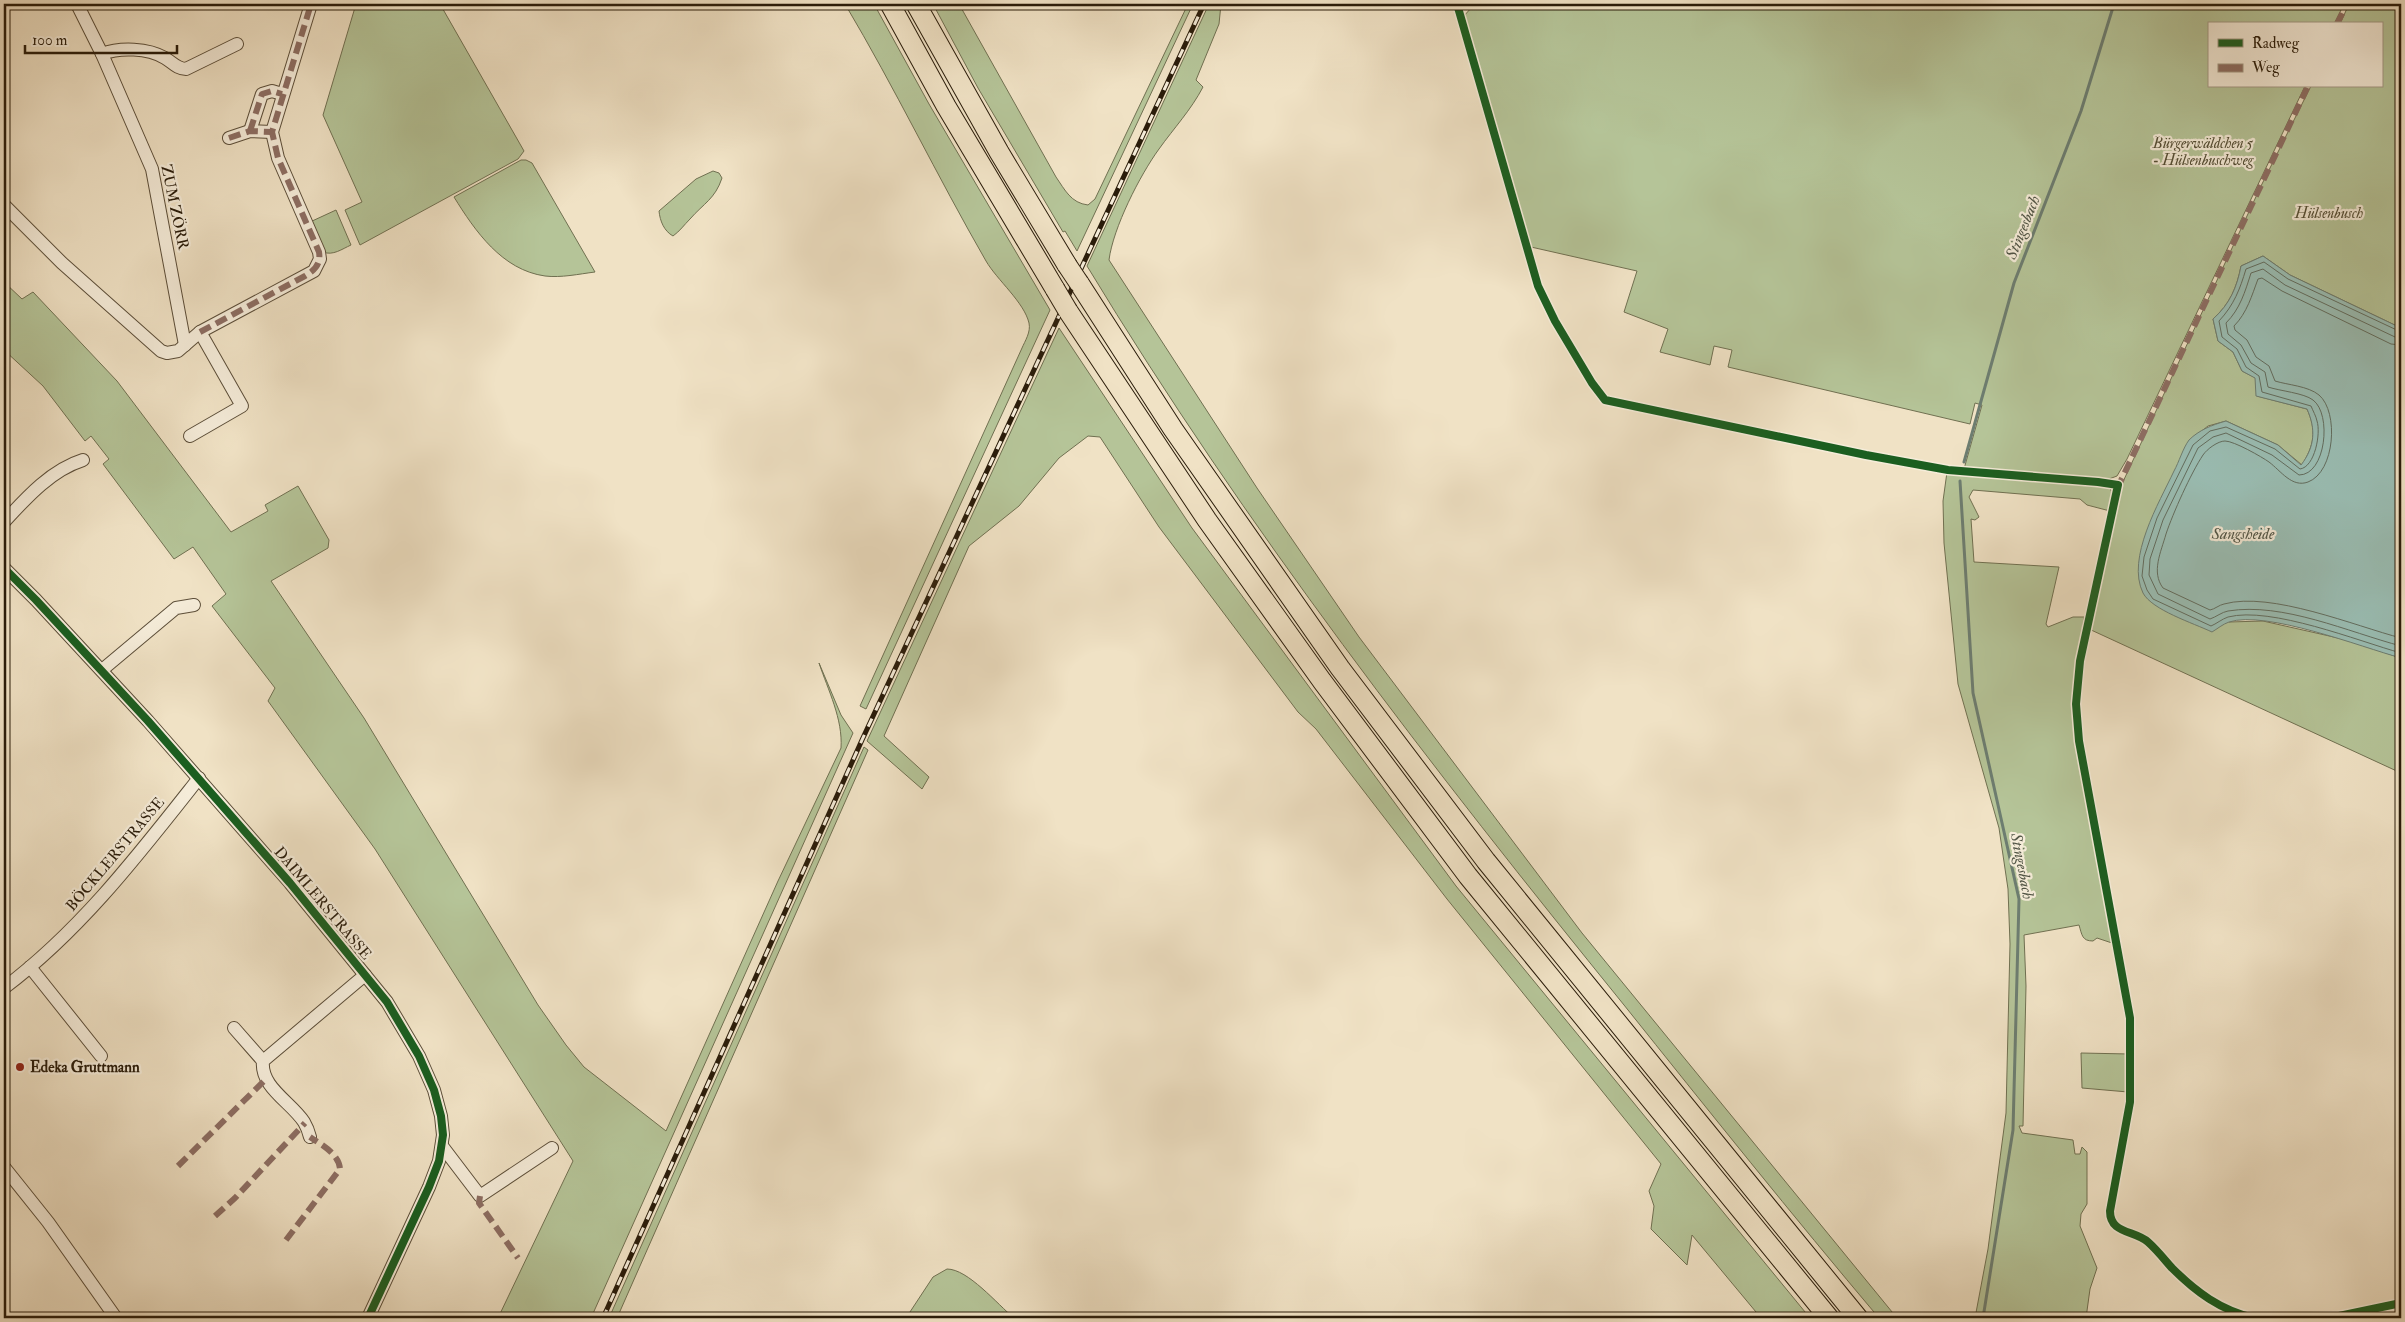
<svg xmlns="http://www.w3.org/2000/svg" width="2405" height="1322" font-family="'IM FELL Double Pica',serif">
	<rect width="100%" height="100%" fill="#f0e2c5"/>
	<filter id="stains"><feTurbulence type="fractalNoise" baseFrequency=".004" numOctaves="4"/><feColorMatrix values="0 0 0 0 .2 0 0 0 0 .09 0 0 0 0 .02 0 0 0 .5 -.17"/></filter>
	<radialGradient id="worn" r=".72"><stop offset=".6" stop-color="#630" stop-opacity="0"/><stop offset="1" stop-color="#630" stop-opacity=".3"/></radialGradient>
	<!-- green -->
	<g fill="#b5c498" stroke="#707051">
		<polygon points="356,4 440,4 524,151 518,159 360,245 345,210 362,202 323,115"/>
		<path d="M845,4H874L929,104L1050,310L866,709L860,706L1022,348C1025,341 1031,332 1029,323C1024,302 997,280 986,261C937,176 895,88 845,4Z"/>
		<path d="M933,4H959L1056,177C1065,190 1071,203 1088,205L1095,199L1188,4H1193L1077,251L1065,231L1063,232L978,88Z"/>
		<path d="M1209,4H1221L1219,24L1196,80L1203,87C1191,110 1174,128 1159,149C1140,175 1113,228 1109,260L1257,488L1359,637L1582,933L1897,1318H1879C1792,1215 1708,1110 1624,1005C1432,768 1245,527 1087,266Z"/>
		<polygon points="1485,4 2344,4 2334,24 2209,24 2209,86 2305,86 2127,459 2117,476 2109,479 1964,469 1982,405 1975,403 1970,424 1728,367 1732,350 1714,346 1710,365 1660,352 1668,329 1624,312 1637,271 1531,247 1463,17 1472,7"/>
		<path d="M2349,4H2394L2401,12V328L2290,275L2263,256L2241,266C2237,287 2230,304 2213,319L2218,341L2233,352L2242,371L2256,378L2257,396L2307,409C2317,431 2314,445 2302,465L2278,445L2226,421L2208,426L2189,441L2229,622L2263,621L2347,640L2401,658V773L2089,629L2121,486L2261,186L2311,86H2381V24H2340Z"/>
		<path d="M521,160H526L532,163L595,272C579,274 561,278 545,276C502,270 475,231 454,197Z"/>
		<path d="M713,171L719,173L722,178C715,199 704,203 690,219C684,225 680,231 673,236C664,231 660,221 659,211L696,179Z"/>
		<path d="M336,210L351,245C342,249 333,256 323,252L310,222Z"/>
		<path d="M4,282L22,299L33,292L117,381L231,532L268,511L265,505L298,486L329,540L328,548L271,581L364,718L538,1005L566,1045L584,1067L666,1131L778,881L841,748C843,719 828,690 819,663L841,715L853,733L591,1318H498L573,1161L375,849L268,701L275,688L212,606L226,594L193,547L174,559L103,464L109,459L91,436L85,441L43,386L4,350Z"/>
		<polygon points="1059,328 1192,528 1456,886 1810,1318 1761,1318 1692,1235 1687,1265 1651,1229 1654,1206 1649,1191 1661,1164 1447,899 1316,729 1298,712 1159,527 1100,437 1088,436 1059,458 1019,506 969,546 884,736 929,777 922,789 867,741"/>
		<path d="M1947,472L2099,484L2109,487L2112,492L2113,501L2110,511L2087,505L2080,499L1973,490L1969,497L1979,517L1975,520L1971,519L1974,562L2059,567L2046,624L2048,627L2073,617H2084L2074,695L2076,735L2115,944L2097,938L2093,941C2082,941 2082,935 2079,925L2024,935L2026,986L2023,1126H2019L2022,1133L2073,1140L2075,1154H2080L2082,1147L2087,1152V1204L2081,1214L2080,1226L2097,1268L2090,1289L2086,1318H1975L1988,1249L2006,1113L2010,944L2008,889L1999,828L1958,684L1944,543L1943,501Z"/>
		<polygon points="864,747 868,750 617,1318 609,1318"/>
		<polygon points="2081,1053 2129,1054 2128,1092 2082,1088"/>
		<path d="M947,1269C968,1269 997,1304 1014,1318H906L933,1277Z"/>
	</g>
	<!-- water -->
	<path fill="#9abeb4" stroke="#6d7d70" d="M2263,256L2290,275L2401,328V658C2361,647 2266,610 2229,622C2223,624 2217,629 2212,632C2193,623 2152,610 2143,593C2126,558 2159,503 2174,471C2179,462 2183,448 2189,440C2199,430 2212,425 2226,421L2278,445L2301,465C2315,447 2316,429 2307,409L2256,396L2255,378L2242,371L2233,352L2218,341L2213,319C2230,304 2237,287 2241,266Z"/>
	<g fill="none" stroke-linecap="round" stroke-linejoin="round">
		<!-- shore -->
		<g stroke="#626d5f" stroke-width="1">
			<path d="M2401,332L2288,279L2264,262L2246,269C2240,289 2234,305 2219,321L2222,337L2237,349L2246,367L2259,376L2262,392L2311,406C2313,411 2316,416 2317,421C2321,433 2315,467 2300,469L2275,449L2226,427L2210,431L2193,445L2157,518L2144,557L2142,576L2147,590L2153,599L2211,626C2216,624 2222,619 2228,617C2271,606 2358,641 2401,653"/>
			<path d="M2401,338L2395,337L2285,285L2263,269L2251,273C2245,292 2240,309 2226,323L2228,334L2241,345L2251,363L2265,372L2268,387C2280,391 2304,393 2313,400C2332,414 2326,475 2299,475L2272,455L2226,433L2213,437L2198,448L2163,520L2150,559L2149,575L2158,594L2210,619C2216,617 2222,612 2228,611C2283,602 2348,632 2401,646"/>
			<path d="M2401,345L2391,344L2282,291L2262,278L2258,279C2252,295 2247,313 2234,326L2235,330L2247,340L2256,357L2269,366L2275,381C2288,385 2308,386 2319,395C2339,412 2335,472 2308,482C2292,488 2281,471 2269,462C2262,457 2234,441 2225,441C2218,441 2207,449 2203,455C2191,473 2173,513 2166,534C2161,552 2151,572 2163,588L2210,610C2215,609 2219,605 2224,604C2271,591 2355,626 2401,638"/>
		</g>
		<!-- stream -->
		<g stroke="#6d7d70" stroke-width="3">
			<polyline points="1964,462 2014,283 2081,111 2114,4"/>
			<polyline points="1960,481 1973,693 2019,899 2013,1130 1983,1318"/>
		</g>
		<defs>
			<g id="minor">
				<polyline points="77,4 102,54 152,169 185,345"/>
				<path d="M102,54C120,47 148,48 165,58C172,62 177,69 186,69L237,44"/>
				<polyline points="250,131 262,94 272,91 282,94"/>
				<polyline points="229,138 250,131 272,132"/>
				<polyline points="4,205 62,263 161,351 167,353 178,351 200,332 314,271 320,259 319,252 278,158 272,132 311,4"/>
				<polyline points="190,436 242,406 200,332"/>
				<path d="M4,522C26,498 51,470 83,460"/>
				<polyline points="4,568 36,600 148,721 290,883 387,1002 419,1056 434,1090 441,1116 443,1135 439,1161 429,1187 368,1318"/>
				<polyline points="102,670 176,608 194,605"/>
				<polyline points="30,967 101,1056"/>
				<path d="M4,988C81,930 139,854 199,778"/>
				<polyline points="234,1028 263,1061"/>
				<path d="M310,1137C309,1133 307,1127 304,1122C291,1102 260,1087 263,1061L365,975"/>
				<polyline points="442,1146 480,1196 552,1148"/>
				<polyline points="4,1167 48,1222 116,1318"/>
			</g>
			<g id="highway">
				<polyline points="890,4 946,106 1055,289"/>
				<polyline points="916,4 999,152 1067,265"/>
				<polyline points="1079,283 1173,429 1340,668 1486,861 1858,1318"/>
				<polyline points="1068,311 1207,520 1322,681 1468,876 1829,1318"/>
			</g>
		</defs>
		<!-- minor casing -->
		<use href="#minor" stroke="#5c4e39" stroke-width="14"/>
		<!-- highway casing -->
		<use href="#highway" stroke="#2a1c0a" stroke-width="21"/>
		<!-- minor -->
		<use href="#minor" stroke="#f5ecd9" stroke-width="12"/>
		<!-- highway -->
		<use href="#highway" stroke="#f0e2c5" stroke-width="19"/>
		<defs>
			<polyline id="rail" points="603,1318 862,740 1204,4"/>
		</defs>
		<!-- rail casing -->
		<use href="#rail" stroke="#2a1c0a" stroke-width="5"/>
		<!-- rail -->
		<use href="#rail" stroke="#f5ecd9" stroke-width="3" stroke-dasharray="9" stroke-linecap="butt"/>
		<defs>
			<g id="highway-bridge">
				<polyline points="1067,265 1079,283"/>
				<polyline points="1055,289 1068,311"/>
			</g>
		</defs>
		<!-- highway-bridge casing -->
		<use href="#highway-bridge" stroke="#2a1c0a" stroke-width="21" stroke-linecap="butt"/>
		<!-- highway-bridge -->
		<use href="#highway-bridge" stroke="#f0e2c5" stroke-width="19"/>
		<!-- quiet -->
		<g stroke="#8d6e63" stroke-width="6" stroke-dasharray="12 6" stroke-linecap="butt">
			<polyline points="2337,24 2347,4"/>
			<polyline points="250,131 262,94 272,91 282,94"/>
			<polyline points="229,138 250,131 272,132"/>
			<path d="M200,332L305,276C315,270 321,264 319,252L278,158L272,132L311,4"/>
			<polyline points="2117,489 2308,86"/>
			<polyline points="178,1166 266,1079"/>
			<polyline points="480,1196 479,1203 518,1258"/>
			<polyline points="215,1216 235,1198 305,1123"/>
			<path d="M286,1240L340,1169C339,1154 322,1145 310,1137"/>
		</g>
		<defs>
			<g id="cycleway">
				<path d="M1457,4L1538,286L1555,321L1592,383L1605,400L1866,455L1948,470L2098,482L2118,485L2080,661L2076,704L2079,741L2130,1018V1102L2110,1211C2110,1234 2134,1230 2148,1242C2157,1250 2164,1259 2172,1268C2196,1292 2220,1310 2254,1318"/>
				<polyline points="4,568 36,600 148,721 290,883 387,1002 419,1056 434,1090 441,1116 443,1135 439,1161 429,1187 368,1318"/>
				<polyline points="2302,1318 2339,1316 2401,1303"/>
			</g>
		</defs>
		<!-- cycleway casing -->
		<use href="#cycleway" stroke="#f5ecd9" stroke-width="11"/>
		<!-- cycleway -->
		<use href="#cycleway" stroke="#1b5e20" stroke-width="8"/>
	</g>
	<!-- markers -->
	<circle fill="#8f2418" stroke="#f5ecd9" stroke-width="2" cx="20" cy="1067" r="5"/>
	<g text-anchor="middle" stroke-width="4.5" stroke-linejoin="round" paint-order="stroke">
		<!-- park labels -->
		<g font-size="15" font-style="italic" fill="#544e35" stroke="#f5ecd9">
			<text x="2203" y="148">Bürgerwäldchen 5<tspan x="2203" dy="17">- Hülsenbuschweg</tspan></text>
			<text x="2329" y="218">Hülsenbusch</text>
		</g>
		<!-- street labels -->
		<g font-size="15" fill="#2a1c0a" stroke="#f5ecd9">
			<text transform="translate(175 207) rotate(78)" y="5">ZUM ZÖRR</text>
			<text transform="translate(115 854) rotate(-50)" y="5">BÖCKLERSTRASSE</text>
			<text transform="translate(323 903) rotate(50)" y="5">DAIMLERSTRASSE</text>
		</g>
		<!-- poi labels -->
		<g font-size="15" font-weight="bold" fill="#2a1c0a" stroke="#f5ecd9" text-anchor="start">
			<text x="30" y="1072">Edeka Gruttmann</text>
		</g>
		<!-- water labels -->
		<g font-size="16" font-style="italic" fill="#515546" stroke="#f5ecd9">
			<text transform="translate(2022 227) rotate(-68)" y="6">Stingesbach</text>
			<text x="2243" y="539">Sangsheide</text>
			<text transform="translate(2023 866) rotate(79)" y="6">Stingesbach</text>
		</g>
	</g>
	<!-- margin -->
	<rect width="2405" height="1322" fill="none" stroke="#f0e2c5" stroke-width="20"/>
	<rect x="5" y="5" width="2395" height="1312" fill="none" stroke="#2a1c0a" stroke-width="2.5"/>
	<rect x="10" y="10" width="2385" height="1302" fill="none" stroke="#2a1c0a"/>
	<!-- legend -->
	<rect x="2208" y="22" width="175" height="65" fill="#f5ecd9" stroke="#a49986"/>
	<rect x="2218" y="39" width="25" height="8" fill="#1b5e20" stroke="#a49986"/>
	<text x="2252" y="48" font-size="15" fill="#2a1c0a">Radweg</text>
	<rect x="2218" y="64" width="25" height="8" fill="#8d6e63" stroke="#a49986"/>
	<text x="2252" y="72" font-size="15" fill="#2a1c0a">Weg</text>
	<!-- scale -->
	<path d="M25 45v8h152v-8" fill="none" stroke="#2a1c0a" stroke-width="2.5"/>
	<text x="32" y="45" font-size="15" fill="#2a1c0a" stroke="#f5ecd9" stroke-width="4" paint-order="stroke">100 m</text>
	<rect width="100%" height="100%" filter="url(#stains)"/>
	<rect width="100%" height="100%" fill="url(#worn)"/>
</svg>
